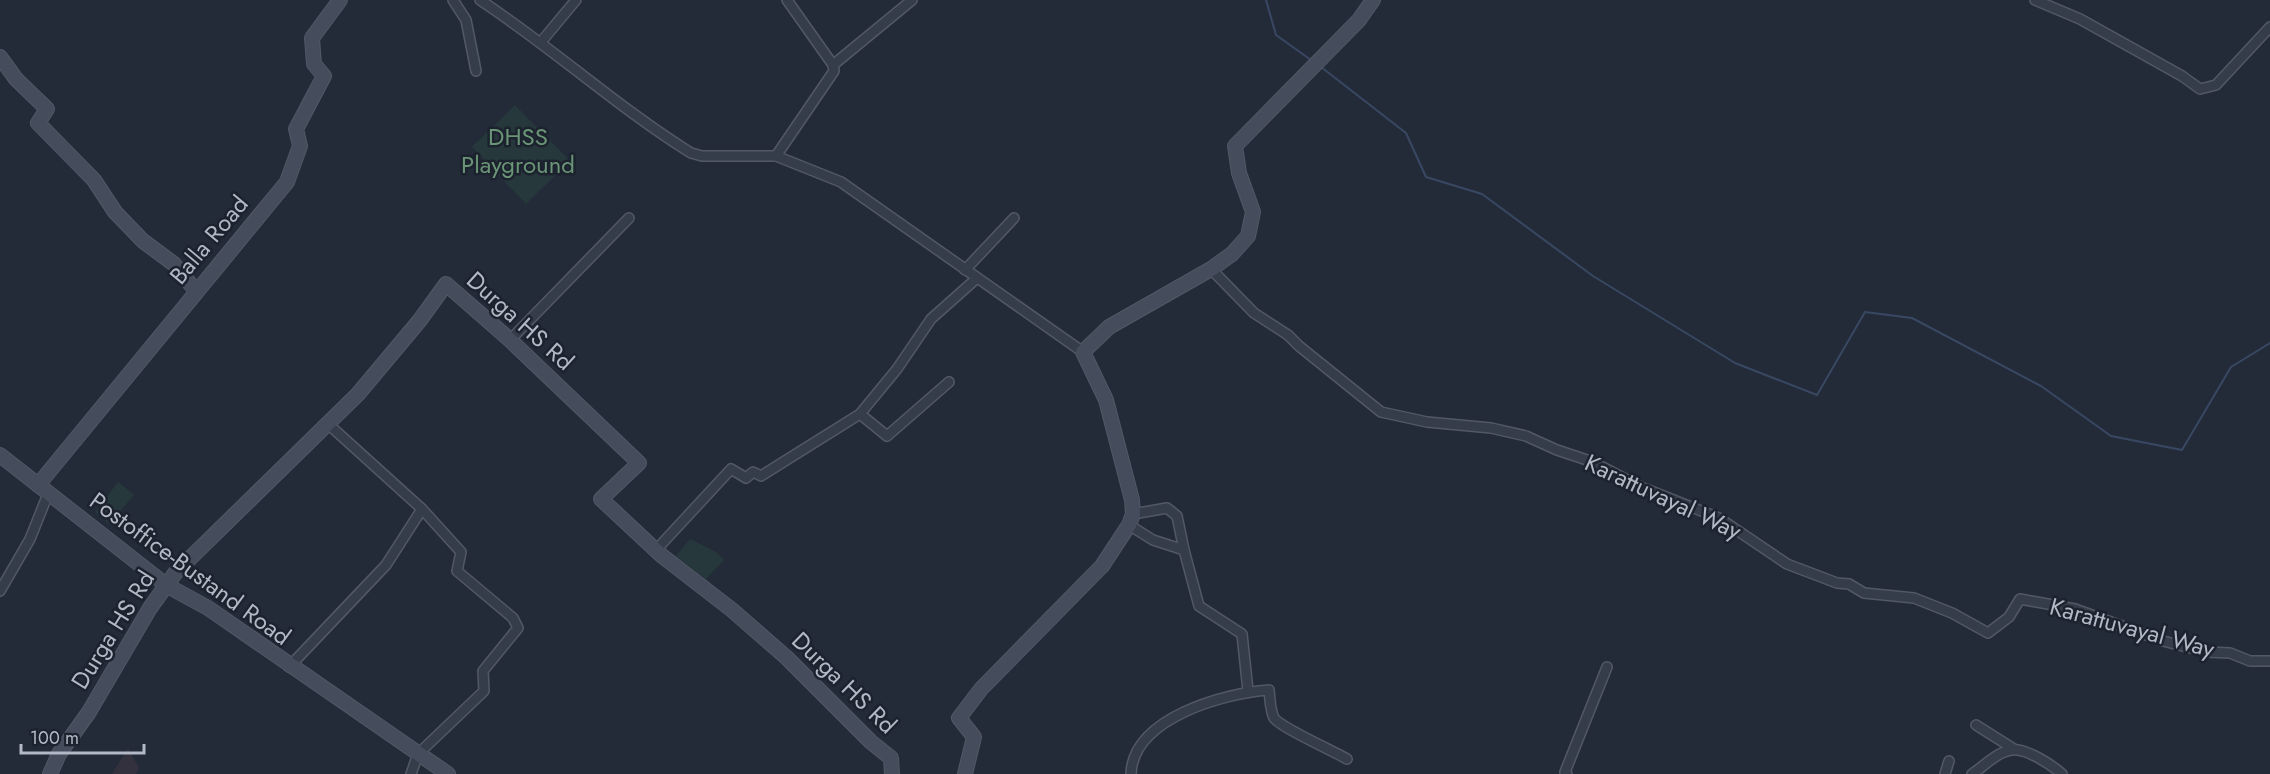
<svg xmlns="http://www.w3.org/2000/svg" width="2270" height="774" font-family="Jost,sans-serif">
	<rect width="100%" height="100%" fill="#232b39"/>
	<!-- medical -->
	<polygon fill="#33313e" points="128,748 139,768 136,774 112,774"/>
	<!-- green -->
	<g fill="#26383b">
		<polygon points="515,105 570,161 526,204 472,147"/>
		<polygon points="118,482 134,495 109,524 95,512"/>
		<polygon points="690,539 716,552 724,560 706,579 676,556"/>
	</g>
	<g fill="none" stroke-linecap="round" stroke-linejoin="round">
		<!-- stream -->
		<g stroke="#394862" stroke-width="2">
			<polyline points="1266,0 1276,35 1311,60"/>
			<polyline points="1321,67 1406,133 1426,177 1482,194 1593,276 1735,363 1817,395 1865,312 1912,318 2041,386 2111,436 2182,450 2231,367 2270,343"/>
		</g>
		<defs>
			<g id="street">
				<polyline points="453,0 466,20 476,71"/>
				<path d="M480,0C553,48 617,107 691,153L702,156H776L841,182L1083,352"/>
				<polyline points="2035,0 2080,19 2182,76 2200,89 2216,85 2270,27"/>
				<polyline points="541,42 576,0"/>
				<polyline points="833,65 912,0"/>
				<polyline points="776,156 834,71 833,65 787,0"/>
				<polyline points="1211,269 1254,313 1288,335 1299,346 1381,412 1427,422 1491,428 1526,436 1557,450 1593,462 1641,487 1719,518 1787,564 1837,583 1849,584 1864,593 1914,598 1952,613 1988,633 2009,617 2020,599 2075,609 2163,641 2206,652 2230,653 2250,661 2270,661"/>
				<polyline points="965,270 1014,218"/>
				<polyline points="510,340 629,218"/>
				<polyline points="860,414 887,436 949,382"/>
				<polyline points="327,423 422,509 461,552 457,571 513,618 518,628 483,671 484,691 418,754 411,774"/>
				<polyline points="1133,514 1167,508 1177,516 1184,550"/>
				<polyline points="1129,525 1153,540 1184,550 1199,606 1242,634 1248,691"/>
				<polyline points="656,550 731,469 746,478 753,472 761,476 860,414 897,369 931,319 977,278"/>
				<polyline points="0,591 30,539 48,494"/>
				<polyline points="289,667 386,565 422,509"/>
				<polyline points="1976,725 2014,749"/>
				<path d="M1131,774C1133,718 1224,693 1269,690C1270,698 1270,710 1274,718C1280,727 1333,751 1347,759"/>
				<polyline points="1567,774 1565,772 1607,667"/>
				<polyline points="1945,774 1949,761"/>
				<path d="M1972,774C1983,767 1998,751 2012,750C2026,748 2052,765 2062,774"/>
			</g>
			<g id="secondary">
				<polyline points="0,57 16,79 47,109 38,123 94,180 115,212 143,241 174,264 196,291"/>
				<polyline points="0,455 166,585 208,608 448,774"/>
				<polyline points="38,485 287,182 300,146 296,129 324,76 314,64 312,38 340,0"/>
				<polyline points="50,774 59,754 89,712 150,608 176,572 358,394 420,320 446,284 510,340 639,463 601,499 661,555 732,610 787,658 871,742 891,758 892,774"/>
				<polyline points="965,774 974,737 959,718 981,689 1102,566 1129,525 1133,514 1132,500 1106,400 1083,352 1109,327 1211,269 1232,254 1248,236 1253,212 1239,173 1235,146 1359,20 1373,0"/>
			</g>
		</defs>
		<!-- street casing -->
		<use href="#street" stroke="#525864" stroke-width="12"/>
		<!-- secondary casing -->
		<use href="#secondary" stroke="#525864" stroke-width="16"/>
		<!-- street -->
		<use href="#street" stroke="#363d4a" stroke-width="9"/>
		<!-- secondary -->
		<use href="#secondary" stroke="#454c5c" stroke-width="14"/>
	</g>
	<g text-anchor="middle" stroke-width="5" stroke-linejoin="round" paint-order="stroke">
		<!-- park labels -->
		<g font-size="24" fill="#6a9576" stroke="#1c222e">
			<text x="518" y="145">DHSS<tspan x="518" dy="28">Playground</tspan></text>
		</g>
		<!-- street labels -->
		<g font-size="24" fill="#b2b8c5" stroke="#1c222e">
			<text transform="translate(209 240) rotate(-50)" y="8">Balla Road</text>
			<text transform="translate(520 321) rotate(42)" y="8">Durga HS Rd</text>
			<text transform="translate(1663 497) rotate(25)" y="8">Karattuvayal Way</text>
			<text transform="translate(190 569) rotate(36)" y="8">Postoffice-Bustand Road</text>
			<text transform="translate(2132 628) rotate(15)" y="8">Karattuvayal Way</text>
			<text transform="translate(113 630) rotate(-58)" y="8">Durga HS Rd</text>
			<text transform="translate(844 683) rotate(44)" y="8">Durga HS Rd</text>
		</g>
	</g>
	<!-- scale -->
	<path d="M21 744v9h123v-9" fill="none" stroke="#b2b8c5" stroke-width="3"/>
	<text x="30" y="744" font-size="18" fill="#b2b8c5" stroke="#1c222e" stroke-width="4.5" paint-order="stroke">100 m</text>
</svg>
